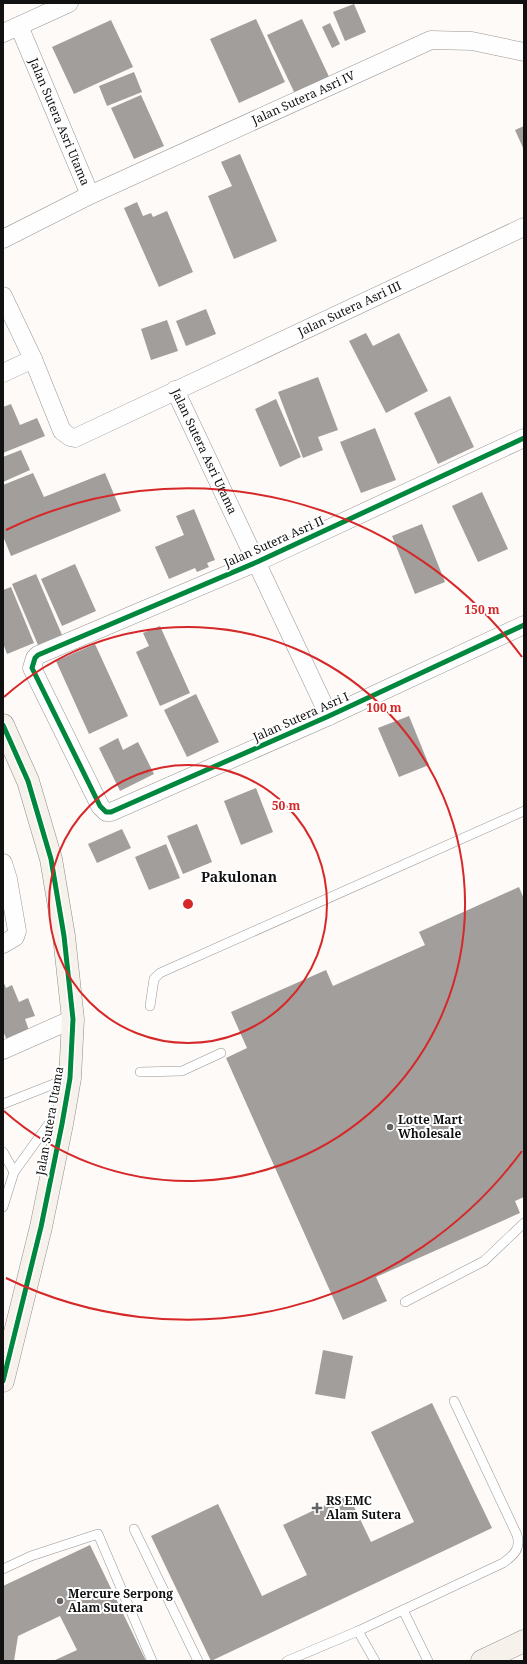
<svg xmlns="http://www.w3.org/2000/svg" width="527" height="1664" font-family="'Noto Serif',serif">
	<rect width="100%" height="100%" fill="#fdfaf7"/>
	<!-- building -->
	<g fill="#a19e9c">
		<polygon points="354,4 366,32 345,41 333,12"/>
		<polygon points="256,19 285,82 239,103 210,39"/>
		<polygon points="302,19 331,81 296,96 267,35"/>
		<polygon points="111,20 133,67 74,94 52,47"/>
		<polygon points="330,23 340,44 332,48 322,27"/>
		<polygon points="134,72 142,92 107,106 99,86"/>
		<polygon points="141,95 164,146 134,159 111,108"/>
		<polygon points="524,126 524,150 515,130"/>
		<polygon points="240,154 277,241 234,259 208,196 232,186 221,162"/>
		<polygon points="137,202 143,216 151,213 153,217 167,211 193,272 159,287 124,208"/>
		<polygon points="206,309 216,334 186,346 176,321"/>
		<polygon points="167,320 178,351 151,360 141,329"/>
		<polygon points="366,333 373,346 399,333 428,391 386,413 349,341"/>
		<polygon points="318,377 338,430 318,437 323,450 303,458 278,392"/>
		<polygon points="450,396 474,447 438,464 414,413"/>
		<polygon points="276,399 301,457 280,467 255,409"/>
		<polygon points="11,404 20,425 37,418 45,436 3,453 3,407"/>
		<polygon points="375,428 396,480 361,493 340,442"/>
		<polygon points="21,450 30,470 3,482 3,457"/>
		<polygon points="33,473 44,497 105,473 121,511 11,556 3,536 3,485"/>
		<polygon points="482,492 508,549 478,562 452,506"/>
		<polygon points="194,509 215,560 207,563 209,567 197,572 195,568 169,579 155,547 184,535 176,516"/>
		<polygon points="422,524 445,582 415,594 392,536"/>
		<polygon points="75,564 96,611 62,626 41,579"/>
		<polygon points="36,574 62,635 38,645 12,584"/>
		<polygon points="11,587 34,643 7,654 3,643 3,590"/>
		<polygon points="160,626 190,693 160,706 136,652 149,646 143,633"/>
		<polygon points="95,644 128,716 89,734 56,661"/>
		<polygon points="196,694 219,742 187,757 164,710"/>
		<polygon points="409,716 429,765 399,777 378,728"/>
		<polygon points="118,738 123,750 138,742 154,774 120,791 99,748"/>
		<polygon points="256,788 273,832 241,845 224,801"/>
		<polygon points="197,824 212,862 183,874 167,836"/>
		<polygon points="122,829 131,848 97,863 88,844"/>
		<polygon points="166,844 180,878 149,890 135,857"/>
		<polygon points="519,887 524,899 524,1197 515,1201 520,1213 376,1277 387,1301 343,1320 226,1058 247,1048 231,1012 326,970 333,986 425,945 419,932"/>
		<polygon points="3,981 6,988 12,985 19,1002 28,998 35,1016 25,1019 31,1036 9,1045 3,1031"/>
		<polygon points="323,1350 353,1356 345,1399 315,1394"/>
		<polygon points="432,1403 492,1528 211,1661 151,1536 218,1504 262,1596 307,1575 283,1525 348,1494 371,1542 414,1522 371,1432"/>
		<polygon points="90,1545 146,1661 53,1661 77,1650 60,1616 18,1636 14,1661 3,1661 3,1586"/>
	</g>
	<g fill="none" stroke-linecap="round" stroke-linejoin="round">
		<defs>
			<g id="lane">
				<polyline points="150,1006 154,979 160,973 524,811"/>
				<polyline points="140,1072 182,1071 221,1053"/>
				<polyline points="3,1104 69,1078"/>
				<polyline points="3,1152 14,1172"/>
				<polyline points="3,1207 14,1172 48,1125 62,1119"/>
				<polyline points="405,1302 484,1261 524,1223"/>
				<polyline points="134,1529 198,1661"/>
				<polyline points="3,1569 31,1556 98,1534 152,1661"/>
				<polyline points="403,1610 428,1661"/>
				<polyline points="358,1631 375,1661"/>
				<path d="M287,1661L358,1631L503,1563C514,1555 521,1549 517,1535L454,1401"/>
			</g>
			<g id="street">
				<path id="s1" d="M19,26L90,195"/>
				<polyline points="3,33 69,3"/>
				<path id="s2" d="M3,239L90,195L431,40L472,41L524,52"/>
				<path id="s3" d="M3,296L33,359L62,431L70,437L75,438L524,227"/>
				<polyline points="3,373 33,359"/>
				<path id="s4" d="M175,390L329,716"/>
				<polyline points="524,438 257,562 38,655 35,658 32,668 100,806 106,812 111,812 329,716 524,625"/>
				<polyline points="3,863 8,879 17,931 15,937 3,944"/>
				<polyline points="3,1050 73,1019"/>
			</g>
			<g id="secondary">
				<polyline points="3,725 28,781 51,859 64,936 73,1019 70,1078 62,1124 41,1227 3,1381"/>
				<polyline points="482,1661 524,1641"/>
			</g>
		</defs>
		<!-- lane casing -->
		<use href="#lane" stroke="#979695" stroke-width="10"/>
		<!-- street casing -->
		<use href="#street" stroke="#979695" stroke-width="19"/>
		<!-- secondary casing -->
		<use href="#secondary" stroke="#8e8d8b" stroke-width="23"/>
		<!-- lane -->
		<use href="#lane" stroke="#fffefe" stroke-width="9"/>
		<!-- street -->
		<use href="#street" stroke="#fffefe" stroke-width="18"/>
		<!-- secondary -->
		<use href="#secondary" stroke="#f6f2eb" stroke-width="22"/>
		<defs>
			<g id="cycleway">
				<polyline points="524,438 257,562 38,655 35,658 32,668 100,806 106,812 111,812 329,716 524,625"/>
				<polyline points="3,725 28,781 51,859 64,936 73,1019 70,1078 62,1124 41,1227 3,1381"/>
			</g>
		</defs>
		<!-- cycleway casing -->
		<use href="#cycleway" stroke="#fff" stroke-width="8"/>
		<!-- cycleway -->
		<use href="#cycleway" stroke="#00873e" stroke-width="5"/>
	</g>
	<!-- distance rings -->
	<g fill="none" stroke="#d62828" stroke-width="2">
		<circle cx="188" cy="904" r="139"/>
		<path d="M4 697A277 277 0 1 1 4 1111"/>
		<path d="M522 1151A416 416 0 0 1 6 1278M6 530A416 416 0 0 1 522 657"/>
	</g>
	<!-- markers -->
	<g fill="#646362" stroke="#fff" stroke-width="1.5">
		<circle cx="390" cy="1127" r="4"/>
		<path d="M315 1502h4v4h4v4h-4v4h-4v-4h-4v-4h4z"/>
		<circle cx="60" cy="1601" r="4"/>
	</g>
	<g text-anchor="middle" stroke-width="4" stroke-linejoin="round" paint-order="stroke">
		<!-- street labels -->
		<g font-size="12" fill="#111" stroke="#fff">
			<text dy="4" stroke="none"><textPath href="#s2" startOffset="332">Jalan Sutera Asri IV</textPath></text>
			<text dy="4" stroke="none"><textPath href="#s1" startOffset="104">Jalan Sutera Asri Utama</textPath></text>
			<text dy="4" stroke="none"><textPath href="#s3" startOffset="466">Jalan Sutera Asri III</textPath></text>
			<text dy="4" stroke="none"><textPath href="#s4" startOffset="68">Jalan Sutera Asri Utama</textPath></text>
			<text transform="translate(274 542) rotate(-24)" y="4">Jalan Sutera Asri II</text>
			<text transform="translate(301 717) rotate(-24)" y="4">Jalan Sutera Asri I</text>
			<text transform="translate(50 1121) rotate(-80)" y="4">Jalan Sutera Utama</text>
		</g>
		<!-- poi labels -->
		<g font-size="12" font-weight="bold" fill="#111" stroke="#fff" text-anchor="start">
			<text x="398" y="1124">Lotte Mart<tspan x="398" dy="14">Wholesale</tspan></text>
			<text x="326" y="1505">RS EMC<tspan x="326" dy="14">Alam Sutera</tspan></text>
			<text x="68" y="1598">Mercure Serpong<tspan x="68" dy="14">Alam Sutera</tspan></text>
		</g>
		<!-- quarter labels -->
		<g font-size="14" font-weight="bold" fill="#111" stroke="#fff">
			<text x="239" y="882">Pakulonan</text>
		</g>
	</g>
	<circle cx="188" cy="904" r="6" fill="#d62828" stroke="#fff" stroke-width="2"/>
	<g font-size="12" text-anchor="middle" font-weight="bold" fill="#d62828" stroke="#fff" stroke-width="4" stroke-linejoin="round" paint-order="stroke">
		<text x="482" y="614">150 m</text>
		<text x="384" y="712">100 m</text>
		<text x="286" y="810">50 m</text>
	</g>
	<!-- border -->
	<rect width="527" height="1664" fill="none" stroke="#111111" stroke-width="8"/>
</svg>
